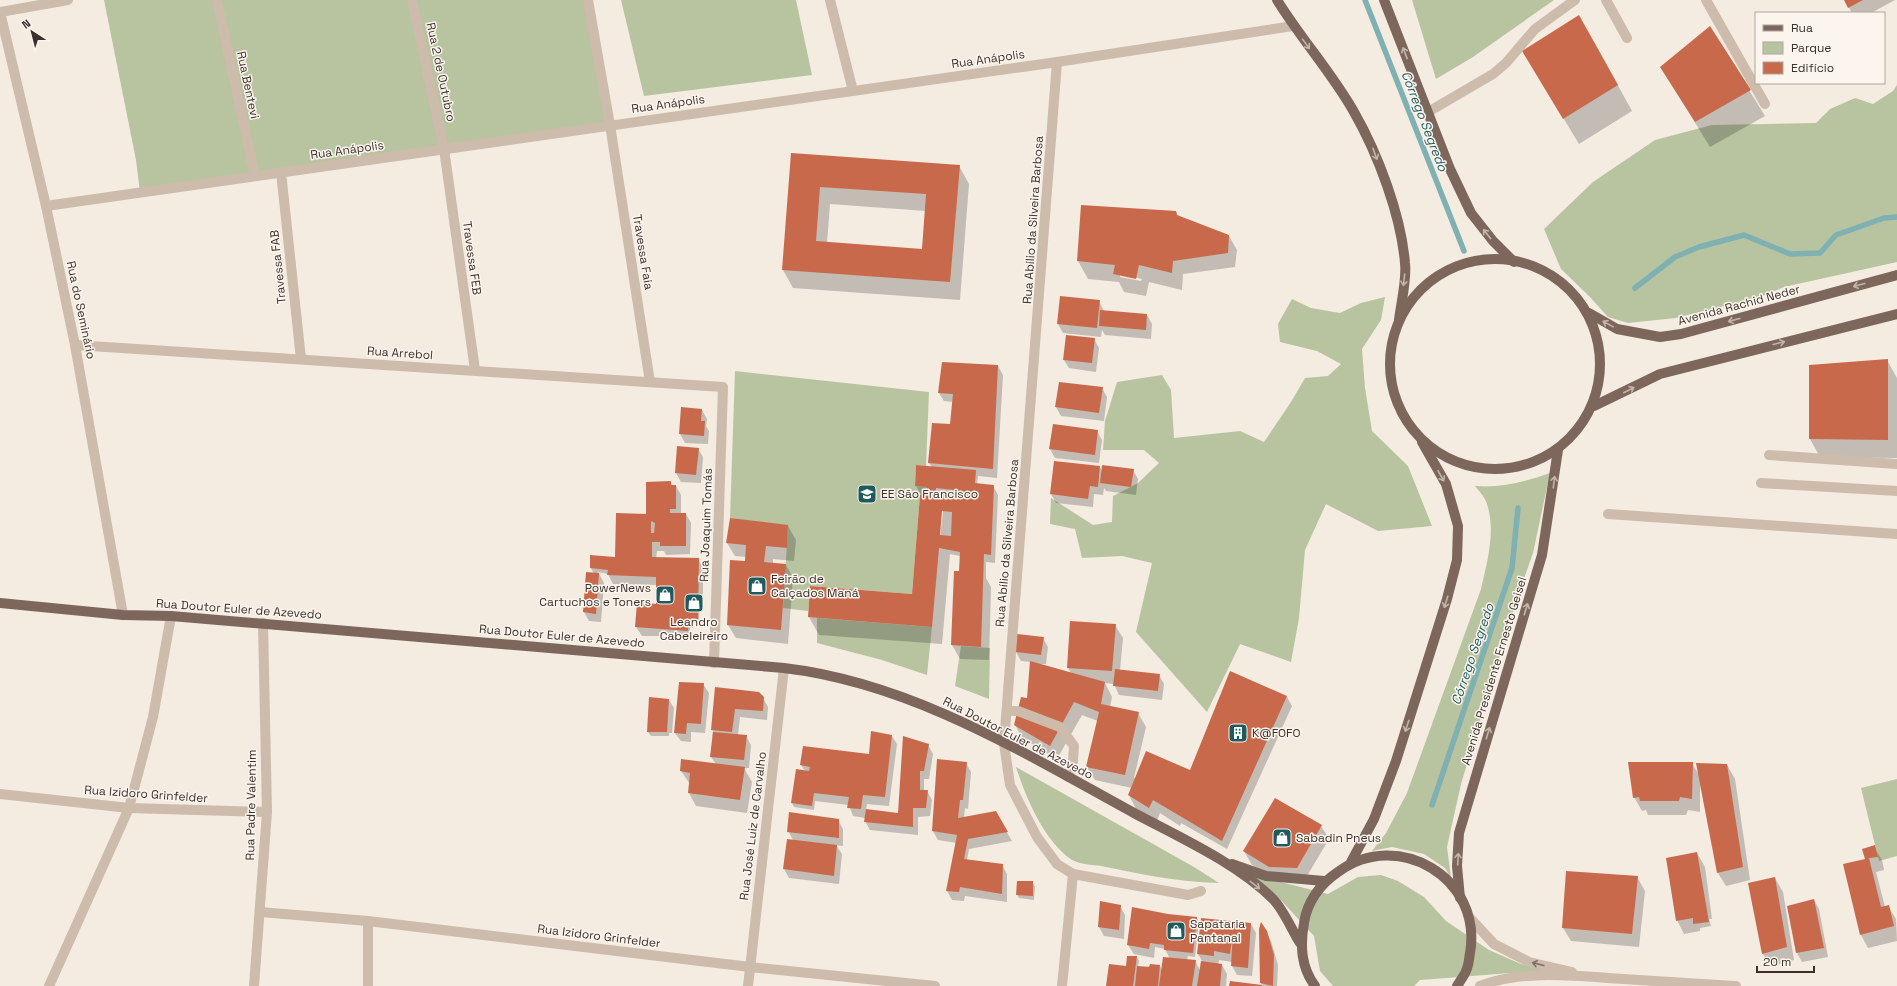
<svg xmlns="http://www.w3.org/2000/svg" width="1897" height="986" font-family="'Space Grotesk',sans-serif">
	<rect width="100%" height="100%" fill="#f4ebe1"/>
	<!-- green -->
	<g fill="#b8c4a0">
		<polygon points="104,0 588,0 610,125 140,192 136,160"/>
		<polygon points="621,0 796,0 812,75 644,96"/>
		<polygon points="1412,0 1554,0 1473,57 1436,79"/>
		<polygon points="1897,85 1897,262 1784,287 1760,297 1676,318 1628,323 1608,317 1589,296 1561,269 1544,229 1593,182 1655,140 1712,125 1816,123 1830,109 1855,98 1873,104 1893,91"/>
		<polygon points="1385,297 1381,320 1362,349 1365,388 1372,431 1408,466 1432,526 1378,531 1326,504 1305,550 1299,618 1291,662 1240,644 1207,712 1136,632 1152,563 1122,556 1082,558 1075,529 1050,524 1051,498 1093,525 1112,522 1113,496 1138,483 1159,463 1144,450 1103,450 1105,421 1117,382 1162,375 1171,390 1174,438 1240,431 1264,442 1291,402 1305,378 1328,376 1341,364 1317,351 1280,342 1278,324 1292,299 1311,308 1340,313 1361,303"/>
		<polygon points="735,371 929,392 926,466 916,465 915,486 927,487 926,495 920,495 912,594 811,586 808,611 783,608 788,527 730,518"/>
		<path d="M1550,473L1533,553L1518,596L1461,784L1447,847L1451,878L1445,868L1424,854L1392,847L1372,851L1386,833L1407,793L1481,589C1487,562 1496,532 1487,504C1485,497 1479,491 1475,486C1502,488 1524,482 1550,473Z"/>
		<polygon points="817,618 932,627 927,675 882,660 817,643"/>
		<polygon points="961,646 990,648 989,699 955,686"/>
		<path d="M1016,767L1194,867L1219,883C1176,882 1142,874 1101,866C1093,865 1079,864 1072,860C1044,841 1026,798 1016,767Z"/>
		<polygon points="1897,779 1897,856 1879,861 1861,788"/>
		<polygon points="1246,873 1328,894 1358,877 1381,875 1398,881 1424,897 1446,921 1489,950 1521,964 1555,973 1511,973 1420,980 1414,986 1333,986 1320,971 1314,936 1278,897"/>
	</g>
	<!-- shadow -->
	<g fill="#0003" fill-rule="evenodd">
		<polygon points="1845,0 1895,0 1871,13 1852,13"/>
		<polygon points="1710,27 1765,116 1710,147 1661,67"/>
		<polygon points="1594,42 1632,111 1579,144 1538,76"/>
		<path d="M792,154L959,166L969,184L960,300L793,288L783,270ZM830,204L926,211L922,250L827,243Z"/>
		<path d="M1082,207L1176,212L1178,216L1229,236L1237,250L1235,267L1183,274L1182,290L1149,282L1146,296L1124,292L1119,282L1088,279L1078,261ZM1120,274L1142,279L1141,281L1120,277Z"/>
		<polygon points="1099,301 1104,311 1147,315 1152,324 1151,339 1105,335 1102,330 1101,337 1063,333 1058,324"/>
		<polygon points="1094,339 1099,348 1096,372 1069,368 1064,360"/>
		<polygon points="1887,360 1897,378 1897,458 1820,457 1810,439"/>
		<path d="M998,366L1003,375L997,478L978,476L977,485L993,486L998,495L995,563L986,562V578L991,587L989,660L960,659L952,645L955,572H960V556L950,554L942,644L819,635L809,617L913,595L921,495L916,486L932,467L929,463L951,425L953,402L944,401L939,393ZM941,509L943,511L940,540L938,539Z"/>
		<polygon points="1102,388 1107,397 1104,421 1061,416 1056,407"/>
		<polygon points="702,410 707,419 706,426 709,431 708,444 685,443 680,434"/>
		<polygon points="1097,431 1102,440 1099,463 1055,458 1050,449"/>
		<polygon points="698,449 703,457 701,483 681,482 676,473"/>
		<polygon points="1100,467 1102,472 1133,470 1138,479 1136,495 1106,491 1104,488 1103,495 1094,494 1093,507 1056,503 1051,494"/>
		<polygon points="670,482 673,486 676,486 681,495 681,514 686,514 691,523 690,554 666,555 664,551 657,551 656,559 698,559 703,568 703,594 700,594 699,623 693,623 693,628 690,628 690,635 659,632 659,636 642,636 636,627 657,605 657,585 613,584 608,574 598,572 604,583 601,622 589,621 584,612 594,574 591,568 616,558"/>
		<polygon points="788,526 796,540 794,561 773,559 773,564 786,565 793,578 788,644 736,638 728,625 746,557 735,556 727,543"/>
		<polygon points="1071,622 1115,625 1123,638 1120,670 1159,675 1164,684 1162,700 1119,695 1114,684 1105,683 1112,697 1110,707 1138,713 1146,727 1134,778 1190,772 1231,673 1287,697 1292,706 1227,849 1181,823 1180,826 1160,813 1157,821 1136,809 1129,795 1132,788 1095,780 1087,767 1098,721 1082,715 1057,759 1023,739 1015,725 1028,699 1031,662 1021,661 1016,652 1043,638 1048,647 1046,664 1039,664 1071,673 1068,668"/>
		<polygon points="703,684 709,693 705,733 691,732 691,742 681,741 675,733"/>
		<polygon points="716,688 763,698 768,707 767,720 740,717 738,735 746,736 751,745 749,768 744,768 752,782 747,813 696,806 689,793 690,784 681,771 716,764 711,757"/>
		<polygon points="669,700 674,708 672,733 669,733 669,736 651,736 648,732"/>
		<polygon points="892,736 897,744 889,806 867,804 866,810 899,814 928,745 933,754 929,779 924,779 924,791 927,791 932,800 930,816 918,817 918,835 870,830 865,821 865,818 853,816 849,805 815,801 814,810 794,807 792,803 805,771 801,765 869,755"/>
		<polygon points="966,763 971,772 968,809 965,808 964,818 995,812 1012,841 969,849 967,860 1002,865 1007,874 1007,902 965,896 964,901 952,900 947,891 957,843 938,840 933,831"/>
		<polygon points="1692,763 1699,775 1727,765 1735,779 1750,880 1726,886 1718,873 1700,783 1700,812 1688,810 1686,815 1648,815 1646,810 1642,811 1634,797"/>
		<polygon points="838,820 843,829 843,846 836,845 842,854 839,884 789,878 784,869 793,840 788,831"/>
		<polygon points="1321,826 1329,839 1304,881 1278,880 1252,865 1244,851"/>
		<polygon points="1874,847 1882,860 1884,870 1876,872 1885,907 1888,906 1896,919 1897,941 1868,948 1861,935 1866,860"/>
		<polygon points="1697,853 1705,867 1712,919 1709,919 1711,926 1700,928 1700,931 1684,934 1677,920"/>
		<polygon points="1637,877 1645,891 1639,947 1571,941 1563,928"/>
		<polygon points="1775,878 1783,892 1794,960 1771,967 1763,954"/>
		<polygon points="1032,882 1035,886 1034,900 1019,898 1017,894"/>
		<polygon points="1814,900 1819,909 1828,957 1802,962 1797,953 1788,907"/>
		<polygon points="1120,906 1125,915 1124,939 1104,936 1099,927"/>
		<polygon points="1153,913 1197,918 1199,922 1195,957 1188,956 1187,960 1195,961 1200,970 1203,963 1198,954 1202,919 1251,924 1256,933 1252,976 1237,975 1232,966 1232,962 1219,960 1218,965 1222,965 1227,974 1226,986 1107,986 1137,957 1139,961 1138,967 1160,966 1162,970 1170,959 1165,949 1155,947 1154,958 1134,954 1128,945"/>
		<polygon points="1266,932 1271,941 1278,965 1277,986 1263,986 1261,983"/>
	</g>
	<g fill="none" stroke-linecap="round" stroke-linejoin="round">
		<!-- stream -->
		<g stroke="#7fb0b2" stroke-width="5.5">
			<polyline points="1365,0 1464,251"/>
			<polyline points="1635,288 1675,257 1699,247 1744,235 1790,254 1820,253 1836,235 1884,218 1897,217"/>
			<polyline points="1432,805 1512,568 1518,508"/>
		</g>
	</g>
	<!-- building -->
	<g fill="#c8694b" fill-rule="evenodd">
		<polygon points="1844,0 1863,0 1848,8"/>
		<polygon points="1579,15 1618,85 1563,119 1522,51"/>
		<polygon points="1710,26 1751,90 1695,122 1660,67"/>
		<path d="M791,153L960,165L950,282L782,270ZM820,187L926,194L922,249L816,241Z"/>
		<polygon points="1081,205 1176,211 1177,215 1229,235 1228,253 1173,261 1172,273 1139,265 1136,279 1113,274 1115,265 1077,261"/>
		<polygon points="1060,296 1100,300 1097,328 1057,324"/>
		<polygon points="1100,310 1147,314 1146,330 1099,326"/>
		<polygon points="1066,335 1095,338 1092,363 1063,360"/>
		<polygon points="1888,359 1888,440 1809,439 1809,365"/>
		<polygon points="942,362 998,365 993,469 928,463 932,423 950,424 953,394 938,393"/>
		<polygon points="1059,382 1103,387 1099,413 1055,407"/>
		<polygon points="681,407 702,409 701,421 705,421 704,436 679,434"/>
		<polygon points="1053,424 1098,430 1095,455 1049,449"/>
		<polygon points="677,446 699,448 696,475 675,473"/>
		<polygon points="1054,461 1100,466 1098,487 1090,486 1088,499 1050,494"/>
		<path d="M916,465L976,470L975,483L994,485L991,555L984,554L981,647L951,645L954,571H959L960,552L939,548L932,627L808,617L810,586L912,594L920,495H926L927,487L915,486ZM936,488L954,490V498L935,496ZM942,511L952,512L951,536L940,535Z"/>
		<polygon points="1102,465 1134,469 1131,487 1100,483"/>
		<path d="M671,481V485H676V509H670V513H686V546H660V542H652V557L699,558L698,619L689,620L688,631L635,627L637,602L656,604V577L607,575L608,570L590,568V555L615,557L616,513L646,514V482ZM651,521L655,523L654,533H651Z"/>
		<polygon points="730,518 788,525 787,548 766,546 764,562 786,564 781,630 727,625 730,560 745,561 746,545 726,543"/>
		<polygon points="586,572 599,573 596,614 583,612"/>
		<polygon points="1070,621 1116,624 1112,671 1067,668"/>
		<polygon points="1017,634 1044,637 1041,655 1015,652"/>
		<polygon points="1030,661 1105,682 1101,704 1139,712 1125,775 1086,767 1099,712 1074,702 1050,746 1014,725 1021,697 1027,698"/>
		<polygon points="1115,669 1160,674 1158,691 1113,686"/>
		<polygon points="1230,671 1287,696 1222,841 1153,800 1149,808 1128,795 1146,751 1190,770"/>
		<polygon points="679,682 704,683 701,724 687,723 686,734 674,733"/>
		<polygon points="715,687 759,692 764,697 763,711 735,709 732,732 711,730"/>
		<polygon points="649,697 669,699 667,732 647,732"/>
		<polygon points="871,731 892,735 885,797 863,795 861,809 847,808 849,797 814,793 812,806 791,803 796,769 809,771 810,767 800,765 803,746 869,754"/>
		<polygon points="713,732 747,735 744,760 710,757"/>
		<polygon points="903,736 929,744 924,771 920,771 920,790 928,790 926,808 913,808 913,827 864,822 866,809 898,813"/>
		<polygon points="681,759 745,767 740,800 688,793 690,773 680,771"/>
		<polygon points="937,759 967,762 963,800 960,800 958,818 996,811 1008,832 968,839 964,859 1003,864 1002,894 960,887 959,892 946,891 957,835 932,831"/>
		<polygon points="1628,762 1693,762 1692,799 1680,797 1679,801 1640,801 1639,797 1633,798"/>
		<polygon points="1696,763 1727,764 1743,867 1717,873"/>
		<polygon points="1275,798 1322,825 1297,868 1269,867 1243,851"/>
		<polygon points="789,812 839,819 839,838 787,832"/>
		<polygon points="787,839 837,845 834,876 783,869"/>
		<polygon points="1875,845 1878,857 1869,858 1881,907 1889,905 1894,926 1860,935 1843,864 1865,859 1862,849"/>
		<polygon points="1697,852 1709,922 1693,924 1693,918 1676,921 1666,858"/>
		<polygon points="1566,871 1638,876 1632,934 1562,928"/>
		<polygon points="1775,877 1787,947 1762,954 1748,883"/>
		<polygon points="1017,881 1033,881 1033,896 1016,895"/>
		<polygon points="1814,899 1824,948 1796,953 1787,906"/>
		<polygon points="1100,901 1121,905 1119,930 1098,927"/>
		<polygon points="1132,907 1168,914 1197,917 1193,953 1164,950 1164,945 1150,943 1149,949 1127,945"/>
		<polygon points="1201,918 1251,923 1248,968 1231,966 1233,932 1230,954 1214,951 1214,956 1197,954"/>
		<polygon points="1261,922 1267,931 1274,955 1273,986 1260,983 1259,929"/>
		<polygon points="1127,956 1137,956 1133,986 1106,986 1109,964 1126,966"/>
		<polygon points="1163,957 1196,960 1192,986 1159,986"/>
		<polygon points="1201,961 1222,964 1220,986 1197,986"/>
		<polygon points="1150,964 1160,965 1158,986 1135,986 1137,966 1149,967"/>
		<polygon points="1230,981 1262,985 1262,986 1229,986"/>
	</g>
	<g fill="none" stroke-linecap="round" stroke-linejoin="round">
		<!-- minor -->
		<g stroke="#cdbbac" stroke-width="10">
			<polyline points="217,0 255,176"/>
			<polyline points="412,0 444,149 475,370"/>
			<polyline points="588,0 610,125 650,382"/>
			<polyline points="830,0 853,91"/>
			<polyline points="1606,0 1627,38"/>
			<polyline points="1706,0 1765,104"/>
			<polyline points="0,12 46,206 75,345 123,615"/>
			<polyline points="0,12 68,0"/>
			<polyline points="1057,62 1004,743 1010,785 1037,837 1057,864 1073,874 1188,895 1201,891"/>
			<polyline points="1428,112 1493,74 1506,63 1535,29 1575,0"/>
			<polyline points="281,172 301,359"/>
			<polyline points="46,206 1057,62 1293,26"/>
			<polyline points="75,345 723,387 714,663"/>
			<polyline points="1769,455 1897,464"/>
			<polyline points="1761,483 1897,491"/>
			<polyline points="1608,514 1897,534"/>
			<polyline points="1007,711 1018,711 1060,727 1074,746 1073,761 1068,777"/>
			<polyline points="0,794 129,808 267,812"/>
			<polyline points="260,912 368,921 750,967 935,986"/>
			<polyline points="1469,917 1494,944 1529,962 1572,972"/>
			<polyline points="49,986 129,808 153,717 171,616"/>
			<polyline points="254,986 267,812 263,623"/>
			<polyline points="368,986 368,921"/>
			<polyline points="748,986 784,668"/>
			<polyline points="1062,986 1073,874"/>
			<path d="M1480,986C1523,969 1577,976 1623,979C1660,981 1698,984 1736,986"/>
		</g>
		<!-- major -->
		<g stroke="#7d675c" stroke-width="10">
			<path d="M1277,0C1301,39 1332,73 1354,112C1378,154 1401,215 1405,263C1407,280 1401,303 1399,320"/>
			<polyline points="1384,0 1450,169 1471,213 1493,241 1514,262"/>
			<circle cx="1495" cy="364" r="105"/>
			<polyline points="1589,313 1617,329 1660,337 1681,334 1897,275"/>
			<polyline points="1594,406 1660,374 1897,314"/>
			<path d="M0,603L123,615L171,616L784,668C912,683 1024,753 1134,813C1179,837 1237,863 1273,899C1283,909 1292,930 1300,943"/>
			<polyline points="1351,862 1374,819 1396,761 1447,599 1457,560 1458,526 1446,484 1422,442"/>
			<polyline points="1232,864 1266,876 1324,881"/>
			<polyline points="1460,898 1457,866 1459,833 1542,555 1558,450"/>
			<path d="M1315,986C1301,967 1300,946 1304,923C1307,902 1320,884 1338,872C1398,828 1483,878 1470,953C1469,958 1469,965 1466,971C1464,976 1460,981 1457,986"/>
		</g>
	</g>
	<!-- one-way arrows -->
	<defs><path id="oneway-shaft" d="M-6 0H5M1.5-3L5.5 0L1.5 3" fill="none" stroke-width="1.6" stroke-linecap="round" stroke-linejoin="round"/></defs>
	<g stroke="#c2b5ac">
		<use href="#oneway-shaft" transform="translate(1306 44) rotate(54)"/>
		<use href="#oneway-shaft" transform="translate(1405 53) rotate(-111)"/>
		<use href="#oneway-shaft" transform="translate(1375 154) rotate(70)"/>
		<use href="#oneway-shaft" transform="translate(1487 234) rotate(-128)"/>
		<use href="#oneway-shaft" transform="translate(1404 280) rotate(97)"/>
		<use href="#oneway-shaft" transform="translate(1859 285) rotate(165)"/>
		<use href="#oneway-shaft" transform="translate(1734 320) rotate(165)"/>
		<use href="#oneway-shaft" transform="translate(1608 324) rotate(-151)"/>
		<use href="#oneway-shaft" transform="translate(1779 343) rotate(-14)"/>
		<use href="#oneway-shaft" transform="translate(1629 390) rotate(-27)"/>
		<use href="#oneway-shaft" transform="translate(1441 476) rotate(61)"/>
		<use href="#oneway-shaft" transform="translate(1554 482) rotate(-83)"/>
		<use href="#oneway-shaft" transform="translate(1446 602) rotate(107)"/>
		<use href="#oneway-shaft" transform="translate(1526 609) rotate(-73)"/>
		<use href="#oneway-shaft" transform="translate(1407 726) rotate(108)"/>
		<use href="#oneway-shaft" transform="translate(1488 733) rotate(-73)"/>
		<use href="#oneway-shaft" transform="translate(1458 859) rotate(-87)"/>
		<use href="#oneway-shaft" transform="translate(1255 885) rotate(38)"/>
	</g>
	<use stroke="#7d6f65" href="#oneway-shaft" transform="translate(1538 964) rotate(-166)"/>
	<!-- icons -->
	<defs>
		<symbol id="school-square" viewBox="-11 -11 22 22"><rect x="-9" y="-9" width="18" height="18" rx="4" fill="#1f5a5e" stroke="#fbf5ee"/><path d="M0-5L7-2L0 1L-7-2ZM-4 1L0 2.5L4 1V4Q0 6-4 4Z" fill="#fff"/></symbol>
		<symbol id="shop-square" viewBox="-11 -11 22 22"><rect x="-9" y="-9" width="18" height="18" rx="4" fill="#1f5a5e" stroke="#fbf5ee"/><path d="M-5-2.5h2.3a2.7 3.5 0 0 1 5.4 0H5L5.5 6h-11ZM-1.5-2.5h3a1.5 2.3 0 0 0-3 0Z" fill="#fff"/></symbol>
		<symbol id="building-square" viewBox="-11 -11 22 22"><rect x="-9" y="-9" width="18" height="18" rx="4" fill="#1f5a5e" stroke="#fbf5ee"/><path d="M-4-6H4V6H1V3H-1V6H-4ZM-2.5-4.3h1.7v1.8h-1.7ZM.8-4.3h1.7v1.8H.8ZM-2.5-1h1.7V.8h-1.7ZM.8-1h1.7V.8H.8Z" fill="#fff"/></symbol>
	</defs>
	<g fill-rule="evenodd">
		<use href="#school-square" x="856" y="483" width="22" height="22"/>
		<use href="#shop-square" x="746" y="575" width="22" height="22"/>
		<use href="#shop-square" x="654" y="584" width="22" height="22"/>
		<use href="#shop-square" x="683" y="592" width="22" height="22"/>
		<use href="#building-square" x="1227" y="722" width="22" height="22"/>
		<use href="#shop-square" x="1271" y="827" width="22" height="22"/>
		<use href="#shop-square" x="1165" y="920" width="22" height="22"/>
	</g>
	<g text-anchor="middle" stroke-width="3" stroke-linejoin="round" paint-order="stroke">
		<!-- street labels -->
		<g font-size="12" fill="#3b302b" stroke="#fbf5ee">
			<text transform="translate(988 59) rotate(-8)" y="4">Rua Anápolis</text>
			<text transform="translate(441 72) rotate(78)" y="4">Rua 2 de Outubro</text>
			<text transform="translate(248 85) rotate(78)" y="4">Rua Bentevi</text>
			<text transform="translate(668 104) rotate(-8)" y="4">Rua Anápolis</text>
			<text transform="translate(347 150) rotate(-8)" y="4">Rua Anápolis</text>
			<text transform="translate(1033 220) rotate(-86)" y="4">Rua Abílio da Silveira Barbosa</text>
			<text transform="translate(643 252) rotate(81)" y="4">Travessa Faia</text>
			<text transform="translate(472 258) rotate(82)" y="4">Travessa FEB</text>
			<text transform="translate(278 267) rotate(-96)" y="4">Travessa FAB</text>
			<text transform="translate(1739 305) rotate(-15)" y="4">Avenida Rachid Neder</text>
			<text transform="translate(81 310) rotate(78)" y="4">Rua do Seminário</text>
			<text transform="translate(400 353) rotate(4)" y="4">Rua Arrebol</text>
			<text transform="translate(706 525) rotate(-88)" y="4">Rua Joaquim Tomás</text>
			<text transform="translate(1007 543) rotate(-85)" y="4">Rua Abílio da Silveira Barbosa</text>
			<text transform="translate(239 609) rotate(4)" y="4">Rua Doutor Euler de Azevedo</text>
			<text transform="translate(562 636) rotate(5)" y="4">Rua Doutor Euler de Azevedo</text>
			<text transform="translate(1494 671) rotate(-73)" y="4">Avenida Presidente Ernesto Geisel</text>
			<text transform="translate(1018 738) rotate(27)" y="4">Rua Doutor Euler de Azevedo</text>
			<text transform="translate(146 794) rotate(4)" y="4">Rua Izidoro Grinfelder</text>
			<text transform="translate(251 805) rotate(-89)" y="4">Rua Padre Valentim</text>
			<text transform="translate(753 826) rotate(-83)" y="4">Rua José Luiz de Carvalho</text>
			<text transform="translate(599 936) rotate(7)" y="4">Rua Izidoro Grinfelder</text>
		</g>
		<!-- poi labels -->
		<g font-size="12" fill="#3b302b" stroke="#fbf5ee" text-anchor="start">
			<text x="881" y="498">EE São Francisco</text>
			<text x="771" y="583">Feirão de<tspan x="771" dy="14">Calçados Maná</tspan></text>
			<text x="651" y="592" text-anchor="end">PowerNews<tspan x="651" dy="14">Cartuchos e Toners</tspan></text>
			<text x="694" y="626" text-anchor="middle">Leandro<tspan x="694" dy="14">Cabeleireiro</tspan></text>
			<text x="1252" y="737">K@FOFO</text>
			<text x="1296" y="842">Sabadin Pneus</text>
			<text x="1190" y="928">Sapataria<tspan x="1190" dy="14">Pantanal</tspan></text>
		</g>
		<!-- water labels -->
		<g font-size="13" font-style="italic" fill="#1f5a5e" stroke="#fbf5ee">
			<text transform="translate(1425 121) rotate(69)" y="5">Córrego Segredo</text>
			<text transform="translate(1472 654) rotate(-71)" y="5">Córrego Segredo</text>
		</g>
	</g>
	<!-- legend -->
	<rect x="1755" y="12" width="130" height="72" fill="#fbf5ee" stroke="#aea6a0"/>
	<rect x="1763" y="25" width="20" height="6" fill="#7d675c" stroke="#aea6a0"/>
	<text x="1791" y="32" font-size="12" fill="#3b302b">Rua</text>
	<rect x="1763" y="42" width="20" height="12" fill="#b8c4a0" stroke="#aea6a0"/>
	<text x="1791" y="52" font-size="12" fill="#3b302b">Parque</text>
	<rect x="1763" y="62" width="20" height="12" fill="#c8694b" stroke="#aea6a0"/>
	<text x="1791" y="72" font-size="12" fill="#3b302b">Edifício</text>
	<!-- north arrow -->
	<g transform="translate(32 32) rotate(324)" stroke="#fbf5ee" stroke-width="3" paint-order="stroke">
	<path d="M0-3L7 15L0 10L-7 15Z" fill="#3b302b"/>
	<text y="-6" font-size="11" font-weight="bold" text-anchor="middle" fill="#3b302b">N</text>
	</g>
	<!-- scale -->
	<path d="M1757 966v6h57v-6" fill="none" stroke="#3b302b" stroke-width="2"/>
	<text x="1763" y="966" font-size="12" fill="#3b302b" stroke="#fbf5ee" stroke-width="3" paint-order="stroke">20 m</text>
</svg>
